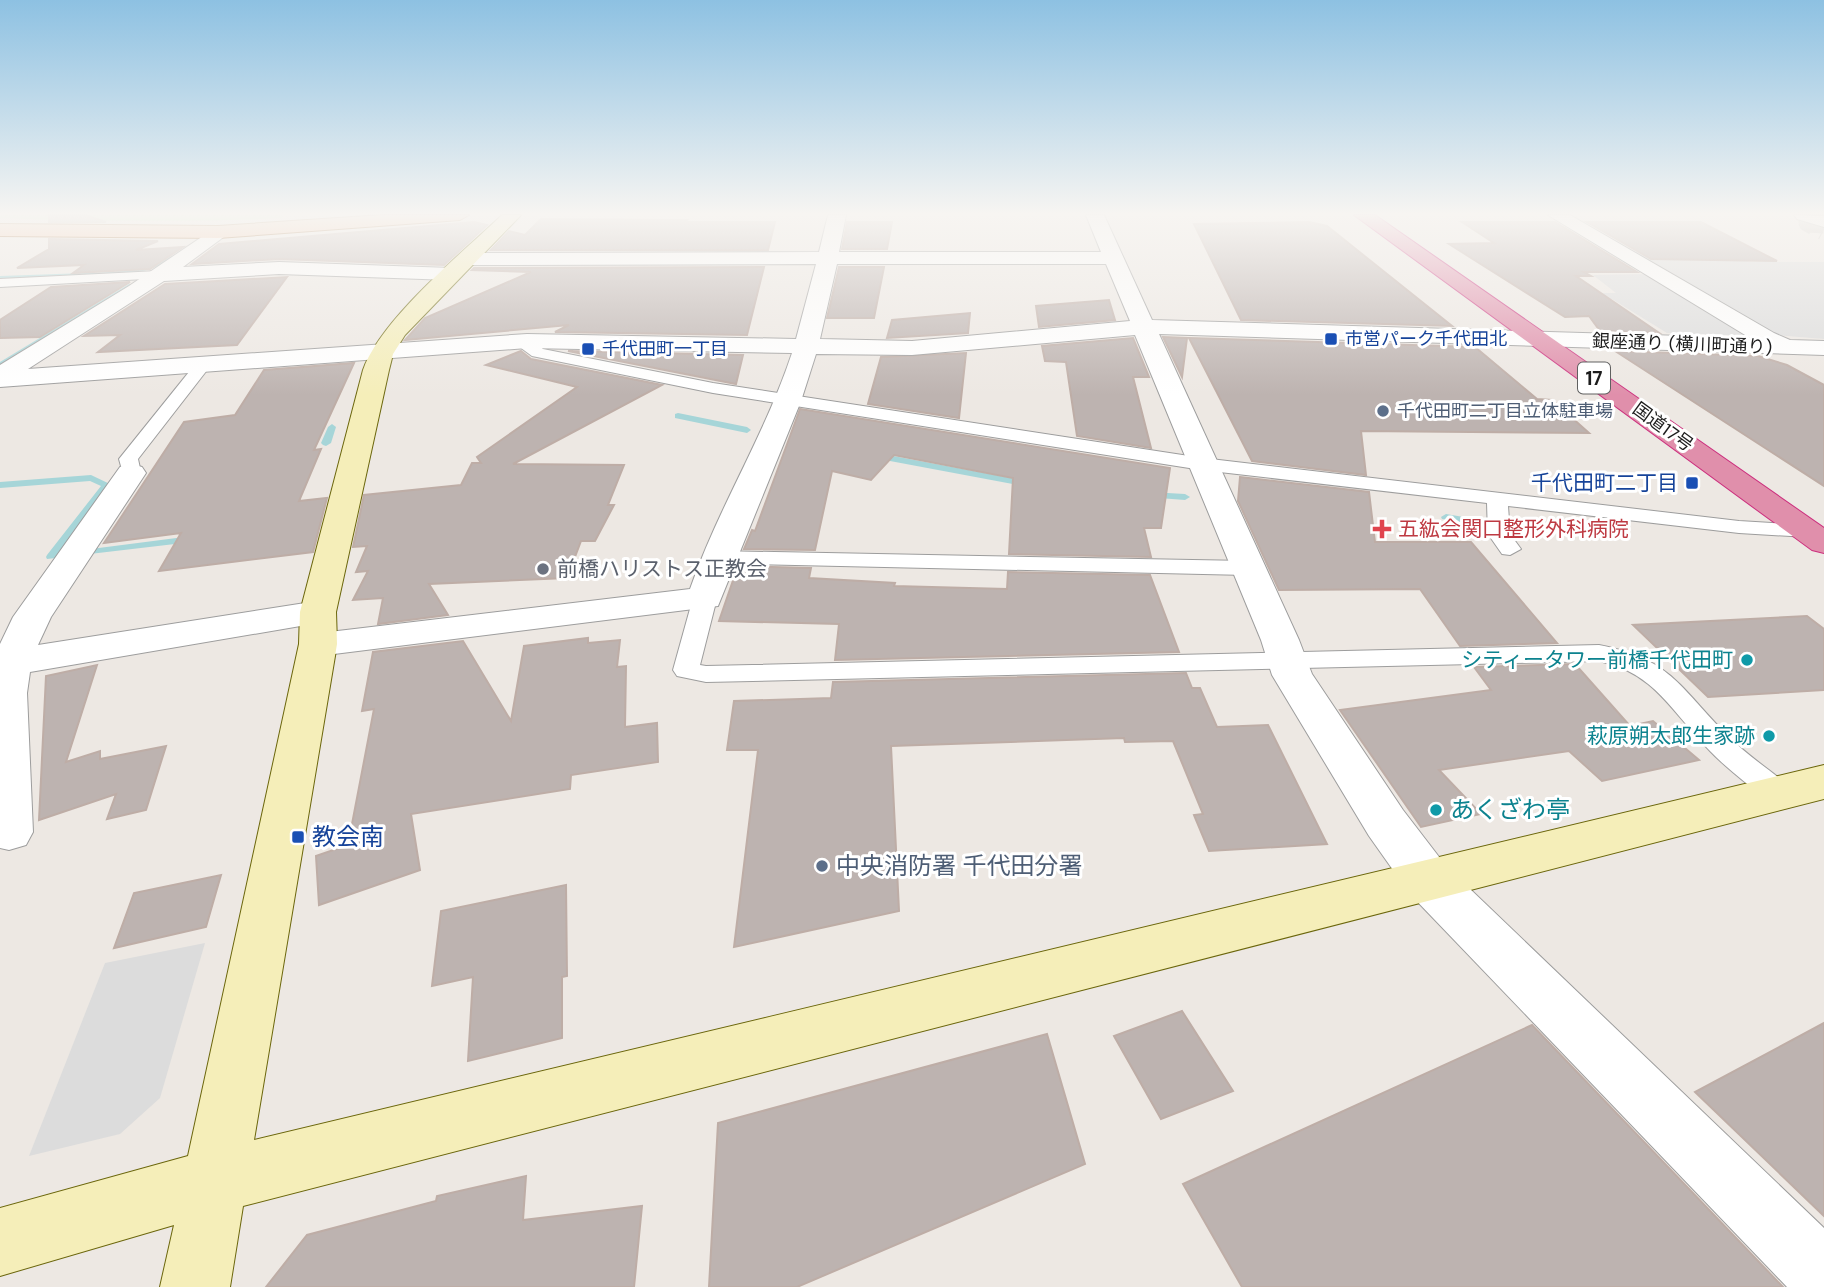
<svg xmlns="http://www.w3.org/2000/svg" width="1824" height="1287" font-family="'DM Sans','Noto Sans JP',sans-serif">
	<rect width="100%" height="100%" fill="#ede8e3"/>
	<!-- park -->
	<path fill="#c6f5c1" d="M0,215H283L281,218C187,223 94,221 0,218Z"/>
	<!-- parking -->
	<g fill="#dcdcdc">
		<polygon points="1602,222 1673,222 1749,262 1824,262 1824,339 1776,335 1633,252 1654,252"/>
		<polygon points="1649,274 1752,336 1667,333 1612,299 1596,299 1588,293 1616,293 1593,275"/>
		<polygon points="205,943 160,1098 120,1134 29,1156 105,963"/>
	</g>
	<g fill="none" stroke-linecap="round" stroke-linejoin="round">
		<!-- stream -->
		<g fill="#a6d5d8" fill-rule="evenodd">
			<path d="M172,256L175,258L174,259C122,286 57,279 0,280V276L114,272L154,264Z"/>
			<polygon points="129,284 134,285 0,367 0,362"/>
			<polygon points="678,413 747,427 751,430 747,433 675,418 675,414"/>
			<polygon points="332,424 336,427 331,443 326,446 323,445 321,443 328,427"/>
			<polygon points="877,453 1028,481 1033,484 1028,487 874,458 874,454"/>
			<polygon points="91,475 112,485 60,553 192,536 197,539 192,542 47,559 46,557 47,555 101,486 90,481 0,488 0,482"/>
			<polygon points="1150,492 1185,494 1190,497 1185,500 1146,497 1146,493"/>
			<polygon points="1446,514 1475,519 1480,522 1475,525 1442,519 1441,517"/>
		</g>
	</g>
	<!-- building -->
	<g fill="#bdb3b0" stroke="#beada6" stroke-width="2">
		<polygon points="49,215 85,215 106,222 49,222"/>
		<polygon points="541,219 687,220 685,222 775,222 768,250 491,250 509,231 525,235"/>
		<polygon points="474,222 487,225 444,265 279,259 192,264 219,244"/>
		<polygon points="847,222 892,222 887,249 842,249"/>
		<polygon points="1309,222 1327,226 1452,326 1241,320 1194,224"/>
		<polygon points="1462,222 1555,222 1637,272 1584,272 1591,276 1576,276 1659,333 1600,331 1589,316 1565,317 1449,244 1494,243"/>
		<polygon points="1587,222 1701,222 1777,261 1651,259"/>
		<polygon points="49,239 158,241 136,250 183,247 150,269 73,273 84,265 17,268 49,249"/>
		<polygon points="764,267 747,335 555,332 569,325 405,340 425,318 531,272 472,270 474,268"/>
		<polygon points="839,267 884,267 874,318 827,318"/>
		<polygon points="287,277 237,345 98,352 120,335 84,336 165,284"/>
		<polygon points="130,282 40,337 0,338 0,320 51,287"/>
		<polygon points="1109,300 1115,320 1039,327 1036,306"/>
		<polygon points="970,313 968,333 887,338 892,320"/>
		<polygon points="1163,337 1187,338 1182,377"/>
		<polygon points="1133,338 1149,377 1133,377 1151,448 1077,436 1066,362 1045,361 1042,346"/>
		<polygon points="1189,338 1475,347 1537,399 1552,400 1589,433 1361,431 1366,475 1252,461"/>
		<polygon points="521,351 531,359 662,385 513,464 624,465 608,505 614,505 595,541 581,541 567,578 429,584 448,615 378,624 383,598 353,600 368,571 356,572 367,546 353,547 364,495 461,485 472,463 481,463 477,457 577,387 486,365"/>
		<polygon points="568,351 743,355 736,384"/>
		<polygon points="1615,351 1758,356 1787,365 1824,385 1824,486"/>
		<polygon points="966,353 959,418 868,404 881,357"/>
		<polygon points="354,363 314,450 321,449 299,501 327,498 313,552 159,571 181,533 104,543 184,422 235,415 264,370"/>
		<polygon points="800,409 1170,468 1161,528 1144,528 1151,557 1009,554 1013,478 894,455 871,480 832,471 815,550 744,549 752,530 755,531"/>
		<polygon points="1240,477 1369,492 1375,542 1471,542 1557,643 1460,646 1420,589 1279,590 1238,501"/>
		<polygon points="738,566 811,568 809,578 895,583 894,586 1007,589 1008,572 1150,575 1179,652 835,660 839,624 719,621"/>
		<polygon points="1807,616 1824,629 1824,690 1708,697 1633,625"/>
		<polygon points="588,638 588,643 620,640 617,667 626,666 625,727 657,723 658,762 571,775 570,789 411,814 420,870 319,905 316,856 348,845 374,709 362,711 373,652 463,641 511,721 524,646"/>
		<polygon points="1575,664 1630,726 1653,721 1699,760 1602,781 1569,751 1439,770 1481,814 1421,827 1340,710 1491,690 1474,667"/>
		<polygon points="97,665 66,762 100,751 100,759 166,746 146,810 107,819 116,794 39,820 46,676"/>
		<polygon points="1186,673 1192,688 1200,688 1217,727 1268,725 1327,844 1209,851 1194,815 1203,814 1173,741 1125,742 1124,738 891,746 899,911 734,947 758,750 727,750 734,701 831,698 833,682"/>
		<polygon points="221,875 206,927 114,948 134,893"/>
		<polygon points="566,885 567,976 562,977 562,1038 468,1061 473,977 432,986 441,911"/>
		<polygon points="1182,1011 1233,1091 1161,1119 1114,1036"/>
		<polygon points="1824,1023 1824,1216 1695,1092"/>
		<polygon points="1532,1025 1783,1287 1242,1287 1183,1184"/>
		<polygon points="1047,1034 1085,1164 797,1287 709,1287 718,1123"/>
		<polygon points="526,1176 523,1220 642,1206 634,1287 266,1287 307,1235 436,1201 437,1196"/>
	</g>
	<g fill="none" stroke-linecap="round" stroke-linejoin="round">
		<!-- street-tunnel -->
		<polyline stroke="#c3bfbb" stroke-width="21" stroke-dasharray="21 10" stroke-linecap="butt" points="1824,223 1809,222 1824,230"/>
		<defs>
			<g id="lane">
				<polygon points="158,271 163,272 163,278 0,287 0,279"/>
				<polygon points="527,336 543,349 713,383 1202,458 1739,521 1808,525 1819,531 1808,537 1739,533 1508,506 1510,534 1521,549 1510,555 1502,554 1488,534 1487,503 1202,470 713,393 532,356 517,345 522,338"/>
				<polygon points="203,360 211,365 138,459 141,473 138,477 124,477 119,459 197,362"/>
				<polygon points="716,551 1247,561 1258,568 1247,575 708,563 705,558 708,553"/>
				<path d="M705,591L713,593L717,598L700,665L706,666L1599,645C1670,659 1678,685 1725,733C1744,753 1767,768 1788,785L1793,793L1788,801L1778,804L1768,801C1748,784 1727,769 1710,751C1672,713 1656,673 1599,661L706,682L677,676L673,670L693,598L697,593Z"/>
			</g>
			<g id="street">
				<path d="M828,215H846L839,252H1101L1086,215H1104L1152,320L1750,338L1548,215H1570L1774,333L1790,340L1824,341V355L1159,334L1299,640L1312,674L1403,810L1446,866L1824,1228V1287H1787L1410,894L1369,836L1272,675L1261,640L1135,335L912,355L816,354L801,401L718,606L318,656L304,653L299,644L304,635L690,589C718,508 765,435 792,353L527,348L0,387V365L129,286L218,226L225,228L227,232L225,236L183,267L279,262L451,268L461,274L451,280L279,274L164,281L28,369L527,334L796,339L816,264L468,265L458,259L468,253L819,252ZM837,264H1106L1130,321L912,341L820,339Z"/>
				<polygon points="1794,215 1824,216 1824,227 1797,219"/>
				<polygon points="131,464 142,467 146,473 51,617 38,645 318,601 331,604 336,612 331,620 318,623 30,672 27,693 33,832 26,845 9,850 0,848 0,644 13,617 120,467"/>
			</g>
			<path id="secondary" d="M502,215H521L405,335L393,354L389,370L336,612L337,644L254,1140L1824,765V799L243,1206L230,1287H160L174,1225L0,1276V1208L188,1156L299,644L300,612L363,370C381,319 461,254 502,215Z"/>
			<polygon id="primary" points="383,215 469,215 460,220 218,238 0,236 0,224 218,226"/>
			<polygon id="highway" points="1354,215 1375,215 1824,528 1824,553 1812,550"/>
		</defs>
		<!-- lane casing -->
		<use href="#lane" stroke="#9d9d9d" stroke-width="2"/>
		<!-- street casing -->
		<use href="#street" stroke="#9d9d9d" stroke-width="2"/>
		<!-- secondary casing -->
		<use href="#secondary" stroke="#6b660c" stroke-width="2"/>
		<!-- primary casing -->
		<use href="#primary" stroke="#8b4b0a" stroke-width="2"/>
		<!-- highway casing -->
		<use href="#highway" stroke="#cc2f7e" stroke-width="2"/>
		<!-- lane -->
		<use href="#lane" fill="#fff" fill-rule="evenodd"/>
		<!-- street -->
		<use href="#street" fill="#fff" fill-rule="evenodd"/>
		<!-- secondary -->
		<use href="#secondary" fill="#f5eeb9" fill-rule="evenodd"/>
		<!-- primary -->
		<use href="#primary" fill="#f5c29f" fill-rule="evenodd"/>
		<!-- highway -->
		<use href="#highway" fill="#e08fab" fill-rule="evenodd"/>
	</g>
	<!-- sky -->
	<linearGradient id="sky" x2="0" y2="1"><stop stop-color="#8dc1e2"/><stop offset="0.54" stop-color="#f7f5f2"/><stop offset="1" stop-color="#f7f5f2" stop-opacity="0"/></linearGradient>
	<rect width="1824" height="395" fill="url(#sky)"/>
	<!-- markers -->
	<g fill="#1a4fb4" stroke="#fff" stroke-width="2.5">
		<rect x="1324" y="332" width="14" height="14" rx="3.5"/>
		<rect x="581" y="342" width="14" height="14" rx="3.5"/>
		<rect x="1685" y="476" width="14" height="14" rx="3.5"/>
		<rect x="291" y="830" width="14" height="14" rx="3.5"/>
	</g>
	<g fill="#5c6f8a" stroke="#fff" stroke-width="2.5">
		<circle cx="1383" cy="411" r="7"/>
		<circle cx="822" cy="866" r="7"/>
	</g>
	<path fill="#e0444e" stroke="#fff" stroke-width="2.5" d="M1378.5 518.5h7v7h7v7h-7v7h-7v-7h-7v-7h7z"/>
	<circle fill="#6b7280" stroke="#fff" stroke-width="2.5" cx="543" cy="569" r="7"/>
	<g fill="#0f9aa8" stroke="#fff" stroke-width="2.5">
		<circle cx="1747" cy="660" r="7"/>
		<circle cx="1769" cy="736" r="7"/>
		<circle cx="1436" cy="810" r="7"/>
	</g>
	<g text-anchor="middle" stroke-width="6" stroke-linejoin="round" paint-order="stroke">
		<!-- far-transit labels -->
		<g font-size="18" fill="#164399" stroke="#fff" text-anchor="start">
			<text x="1345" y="345">市営パーク千代田北</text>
			<text x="602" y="355">千代田町一丁目</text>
		</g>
		<!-- far-street labels -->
		<g font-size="18" fill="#1c1c1c" stroke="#fff">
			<text transform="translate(1682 344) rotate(2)" y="6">銀座通り (横川町通り)</text>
			<text transform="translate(1663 427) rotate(36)" y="6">国道17号</text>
		</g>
		<!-- far-service labels -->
		<g font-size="18" fill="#4e5e75" stroke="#fff" text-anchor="start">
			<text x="1397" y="417">千代田町二丁目立体駐車場</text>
		</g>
		<!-- shield labels -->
		<rect fill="#fff" stroke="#606060" stroke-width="2" x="1578" y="362.5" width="32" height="31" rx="5"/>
		<g font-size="19" font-weight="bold" fill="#1c1c1c">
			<text x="1594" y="385">17</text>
		</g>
		<!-- transit labels -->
		<g font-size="21" fill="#164399" stroke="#fff" text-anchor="end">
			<text x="1678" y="490">千代田町二丁目</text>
		</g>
		<!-- health labels -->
		<g font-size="21" fill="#be3a42" stroke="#fff" text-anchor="start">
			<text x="1398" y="536">五紘会関口整形外科病院</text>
		</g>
		<!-- worship labels -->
		<g font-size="21" fill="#5b616d" stroke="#fff" text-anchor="start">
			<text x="557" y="576">前橋ハリストス正教会</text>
		</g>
		<!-- culture labels -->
		<g font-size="21" fill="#0d838f" stroke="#fff" text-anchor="end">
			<text x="1733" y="667">シティータワー前橋千代田町</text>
			<text x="1755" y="743">萩原朔太郎生家跡</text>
		</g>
		<!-- near-culture labels -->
		<g font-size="24" fill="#0d838f" stroke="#fff" text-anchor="start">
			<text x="1450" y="818">あくざわ亭</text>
		</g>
		<!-- near-transit labels -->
		<g font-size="24" fill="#164399" stroke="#fff" text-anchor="start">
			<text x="312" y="845">教会南</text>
		</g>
		<!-- near-service labels -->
		<g font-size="24" fill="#4e5e75" stroke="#fff" text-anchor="start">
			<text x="836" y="874">中央消防署 千代田分署</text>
		</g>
	</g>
</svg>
